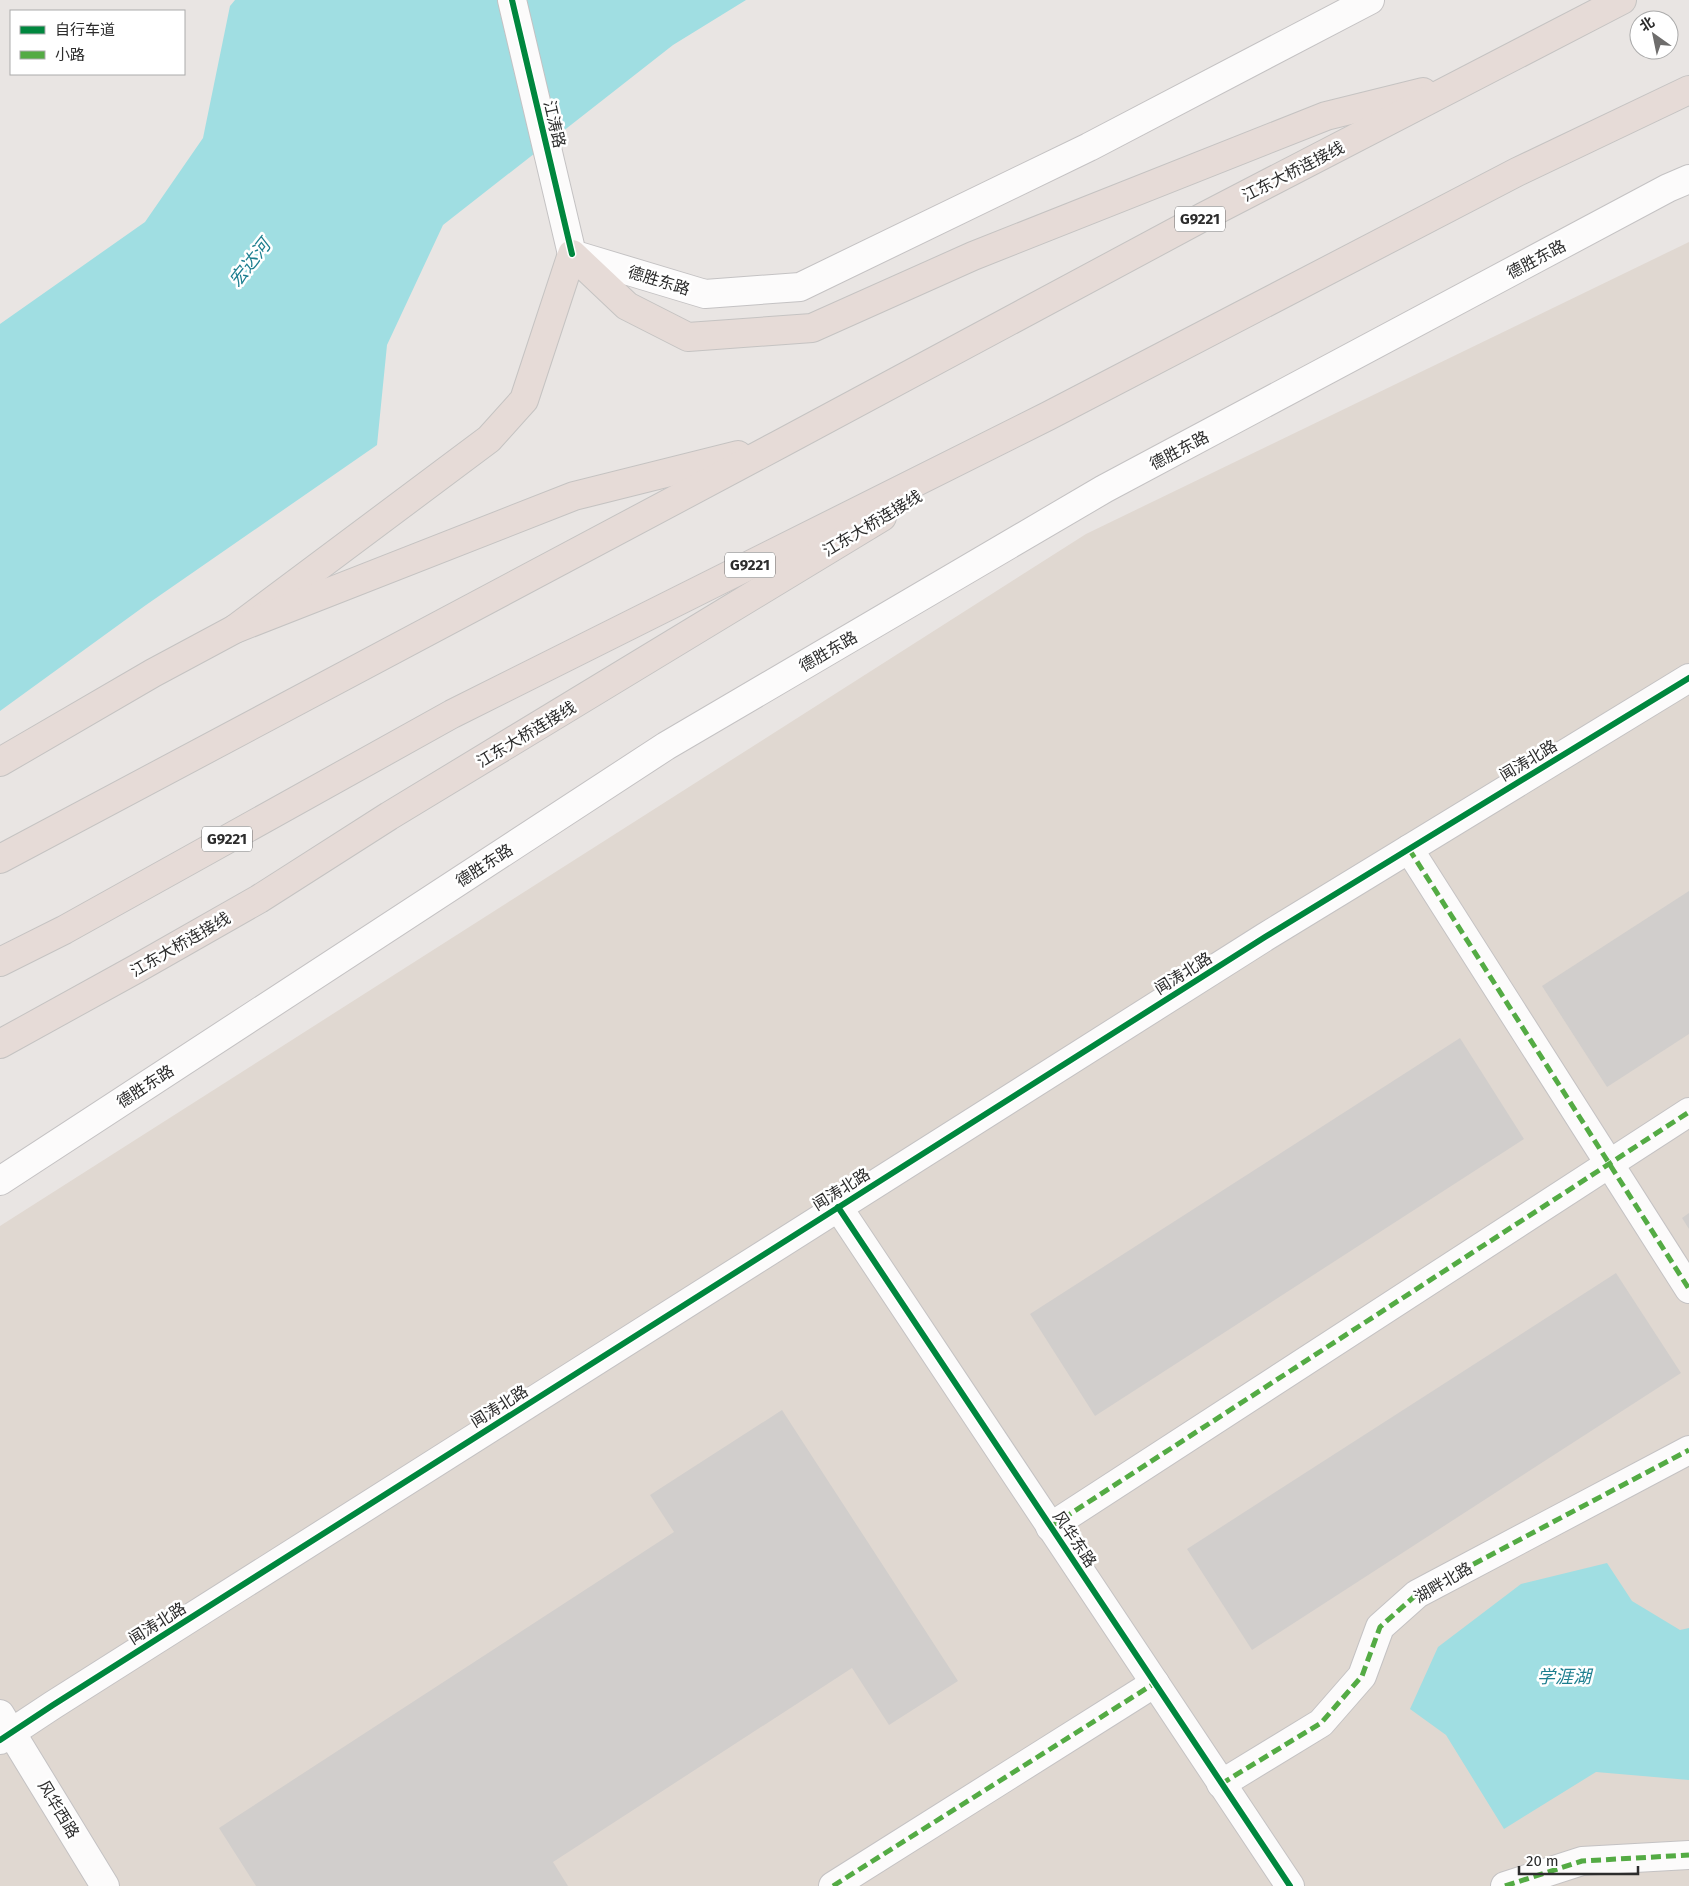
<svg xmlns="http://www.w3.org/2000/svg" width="1689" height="1886" font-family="'Fira Sans','Noto Sans SC',sans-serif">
	<rect width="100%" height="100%" fill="#e9e5e3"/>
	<!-- education -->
	<polygon fill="#e0d8d1" points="1689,242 1689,1886 0,1886 0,1226 1086,534"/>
	<!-- water -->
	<g fill="#a0dee2">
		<polygon points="235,0 746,0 673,45 443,225 387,345 377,445 146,605 0,711 0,324 145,222 203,138 230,6"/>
		<polygon points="1607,1563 1632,1601 1680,1630 1689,1628 1689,1780 1596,1772 1504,1829 1446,1735 1410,1709 1438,1647 1521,1584"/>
	</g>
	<!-- building -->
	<g fill="#d1cecc">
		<polygon points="1689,891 1689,1034 1607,1087 1542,986"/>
		<polygon points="1460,1038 1524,1139 1095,1416 1030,1314"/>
		<polygon points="1689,1213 1689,1229 1682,1218"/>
		<polygon points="1616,1273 1681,1373 1252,1650 1187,1549"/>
		<polygon points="782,1410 958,1681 889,1725 852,1668 553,1862 568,1886 256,1886 219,1828 674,1532 650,1495"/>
	</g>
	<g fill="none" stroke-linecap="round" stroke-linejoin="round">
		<defs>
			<g id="street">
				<polyline points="1409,849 1689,1289"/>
				<polyline points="838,1207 1290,1886"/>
				<polyline points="1050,1527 1689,1112"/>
				<polyline points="0,1714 105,1886"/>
				<polyline points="0,1740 53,1705 1265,937 1689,678"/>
				<polyline points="1221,1784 1321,1723 1362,1676 1380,1627 1417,1594 1689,1450"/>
				<polyline points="833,1886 1155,1683"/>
				<polyline points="1505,1886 1582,1861 1689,1855"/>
			</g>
			<g id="secondary">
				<polyline points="512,0 572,254 705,294 800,287 1089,147 1370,0"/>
				<polyline points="0,1181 666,746 1104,489 1668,188 1689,179"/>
			</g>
			<g id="highway">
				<polyline points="235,629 489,439 524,400 572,254 627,306 688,337 812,328 973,256 1326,116 1423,92"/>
				<polyline points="0,762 153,673 235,629 574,496 738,455"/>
				<polyline points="0,859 780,444 1203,217 1622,0"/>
				<polyline points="0,962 64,930 452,714 1048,416 1517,172 1689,90"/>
				<polyline points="0,1044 136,969 259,899 389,816 882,517"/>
			</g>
		</defs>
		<!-- street casing -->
		<use href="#street" stroke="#c4c2c3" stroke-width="30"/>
		<!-- secondary casing -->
		<use href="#secondary" stroke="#c4c2c3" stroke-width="30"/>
		<!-- highway casing -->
		<use href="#highway" stroke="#c5c3c2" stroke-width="30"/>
		<!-- street -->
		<use href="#street" stroke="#fcfbfb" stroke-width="28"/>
		<!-- secondary -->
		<use href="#secondary" stroke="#fcfbfb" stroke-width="28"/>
		<!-- highway -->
		<use href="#highway" stroke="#e6dbd7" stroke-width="28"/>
		<!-- quiet -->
		<g stroke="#54ab44" stroke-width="5" stroke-dasharray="10 5" stroke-linecap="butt">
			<polyline points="1409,849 1689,1289"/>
			<polyline points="1050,1527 1689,1112"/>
			<polyline points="1221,1784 1321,1723 1362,1676 1380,1627 1417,1594 1689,1450"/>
			<polyline points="833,1886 1155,1683"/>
			<polyline points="1505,1886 1582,1861 1689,1855"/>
		</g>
		<defs>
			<g id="cycleway">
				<polyline points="512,0 572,254"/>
				<polyline points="838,1207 1290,1886"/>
				<polyline points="0,1740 53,1705 1265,937 1689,678"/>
			</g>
		</defs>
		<!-- cycleway casing -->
		<use href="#cycleway" stroke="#fff" stroke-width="9"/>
		<!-- cycleway -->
		<use href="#cycleway" stroke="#00873e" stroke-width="6"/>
	</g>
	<g text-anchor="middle" stroke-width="5" stroke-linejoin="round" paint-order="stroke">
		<!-- shield labels -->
		<g fill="#fff" stroke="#6b6b6b" stroke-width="1">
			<rect x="1175" y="206.5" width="50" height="25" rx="4"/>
			<rect x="725" y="552.5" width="50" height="25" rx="4"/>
			<rect x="202" y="826.5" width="50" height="25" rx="4"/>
		</g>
		<g font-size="15" font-weight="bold" fill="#2c2c2c">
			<text x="1200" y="224">G9221</text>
			<text x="750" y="570">G9221</text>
			<text x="227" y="844">G9221</text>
		</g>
		<!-- street labels -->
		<g font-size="16" fill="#2c2c2c" stroke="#fff">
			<text transform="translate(555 124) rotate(77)" y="6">江涛路</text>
			<text transform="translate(1293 171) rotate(-27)" y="6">江东大桥连接线</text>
			<text transform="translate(1536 259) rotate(-28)" y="6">德胜东路</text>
			<text transform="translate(659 280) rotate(17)" y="6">德胜东路</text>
			<text transform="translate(1179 450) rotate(-28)" y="6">德胜东路</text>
			<text transform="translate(872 523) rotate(-31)" y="6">江东大桥连接线</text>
			<text transform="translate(828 651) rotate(-30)" y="6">德胜东路</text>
			<text transform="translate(526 734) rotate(-31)" y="6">江东大桥连接线</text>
			<text transform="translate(1528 760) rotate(-31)" y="6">闻涛北路</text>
			<text transform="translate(484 865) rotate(-33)" y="6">德胜东路</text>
			<text transform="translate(180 944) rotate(-30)" y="6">江东大桥连接线</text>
			<text transform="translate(1183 973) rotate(-32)" y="6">闻涛北路</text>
			<text transform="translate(145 1086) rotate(-33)" y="6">德胜东路</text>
			<text transform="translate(841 1189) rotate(-32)" y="6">闻涛北路</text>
			<text transform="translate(499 1406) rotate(-32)" y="6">闻涛北路</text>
			<text transform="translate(1075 1539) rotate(56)" y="6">风华东路</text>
			<text transform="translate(1443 1582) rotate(-30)" y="6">湖畔北路</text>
			<text transform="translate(157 1623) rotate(-32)" y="6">闻涛北路</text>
			<text transform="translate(59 1809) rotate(59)" y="6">风华西路</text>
		</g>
		<!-- water labels -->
		<g font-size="18" font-style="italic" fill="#1d7e8f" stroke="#fff">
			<text transform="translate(250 263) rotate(-52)" y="6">宏达河</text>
			<text x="1564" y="1683">学涯湖</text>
		</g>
	</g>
	<!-- legend -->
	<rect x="10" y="10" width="175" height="65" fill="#ffffff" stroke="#ababab"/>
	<rect x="20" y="26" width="25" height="8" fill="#00873e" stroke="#ababab"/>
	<text x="55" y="35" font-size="15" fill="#2c2c2c">自行车道</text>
	<rect x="20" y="51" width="25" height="8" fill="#54ab44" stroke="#ababab"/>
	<text x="55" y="60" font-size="15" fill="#2c2c2c">小路</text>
	<!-- north arrow -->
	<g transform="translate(1654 35) rotate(327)"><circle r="24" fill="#ffffff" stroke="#ababab"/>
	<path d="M0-4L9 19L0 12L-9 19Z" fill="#6e6d6c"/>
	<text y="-8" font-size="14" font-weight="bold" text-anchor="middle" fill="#2c2c2c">北</text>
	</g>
	<!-- scale -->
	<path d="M1519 1866v8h119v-8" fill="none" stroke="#2c2c2c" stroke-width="2.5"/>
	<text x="1526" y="1866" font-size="15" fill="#2c2c2c" stroke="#ffffff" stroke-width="4" paint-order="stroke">20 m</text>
</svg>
